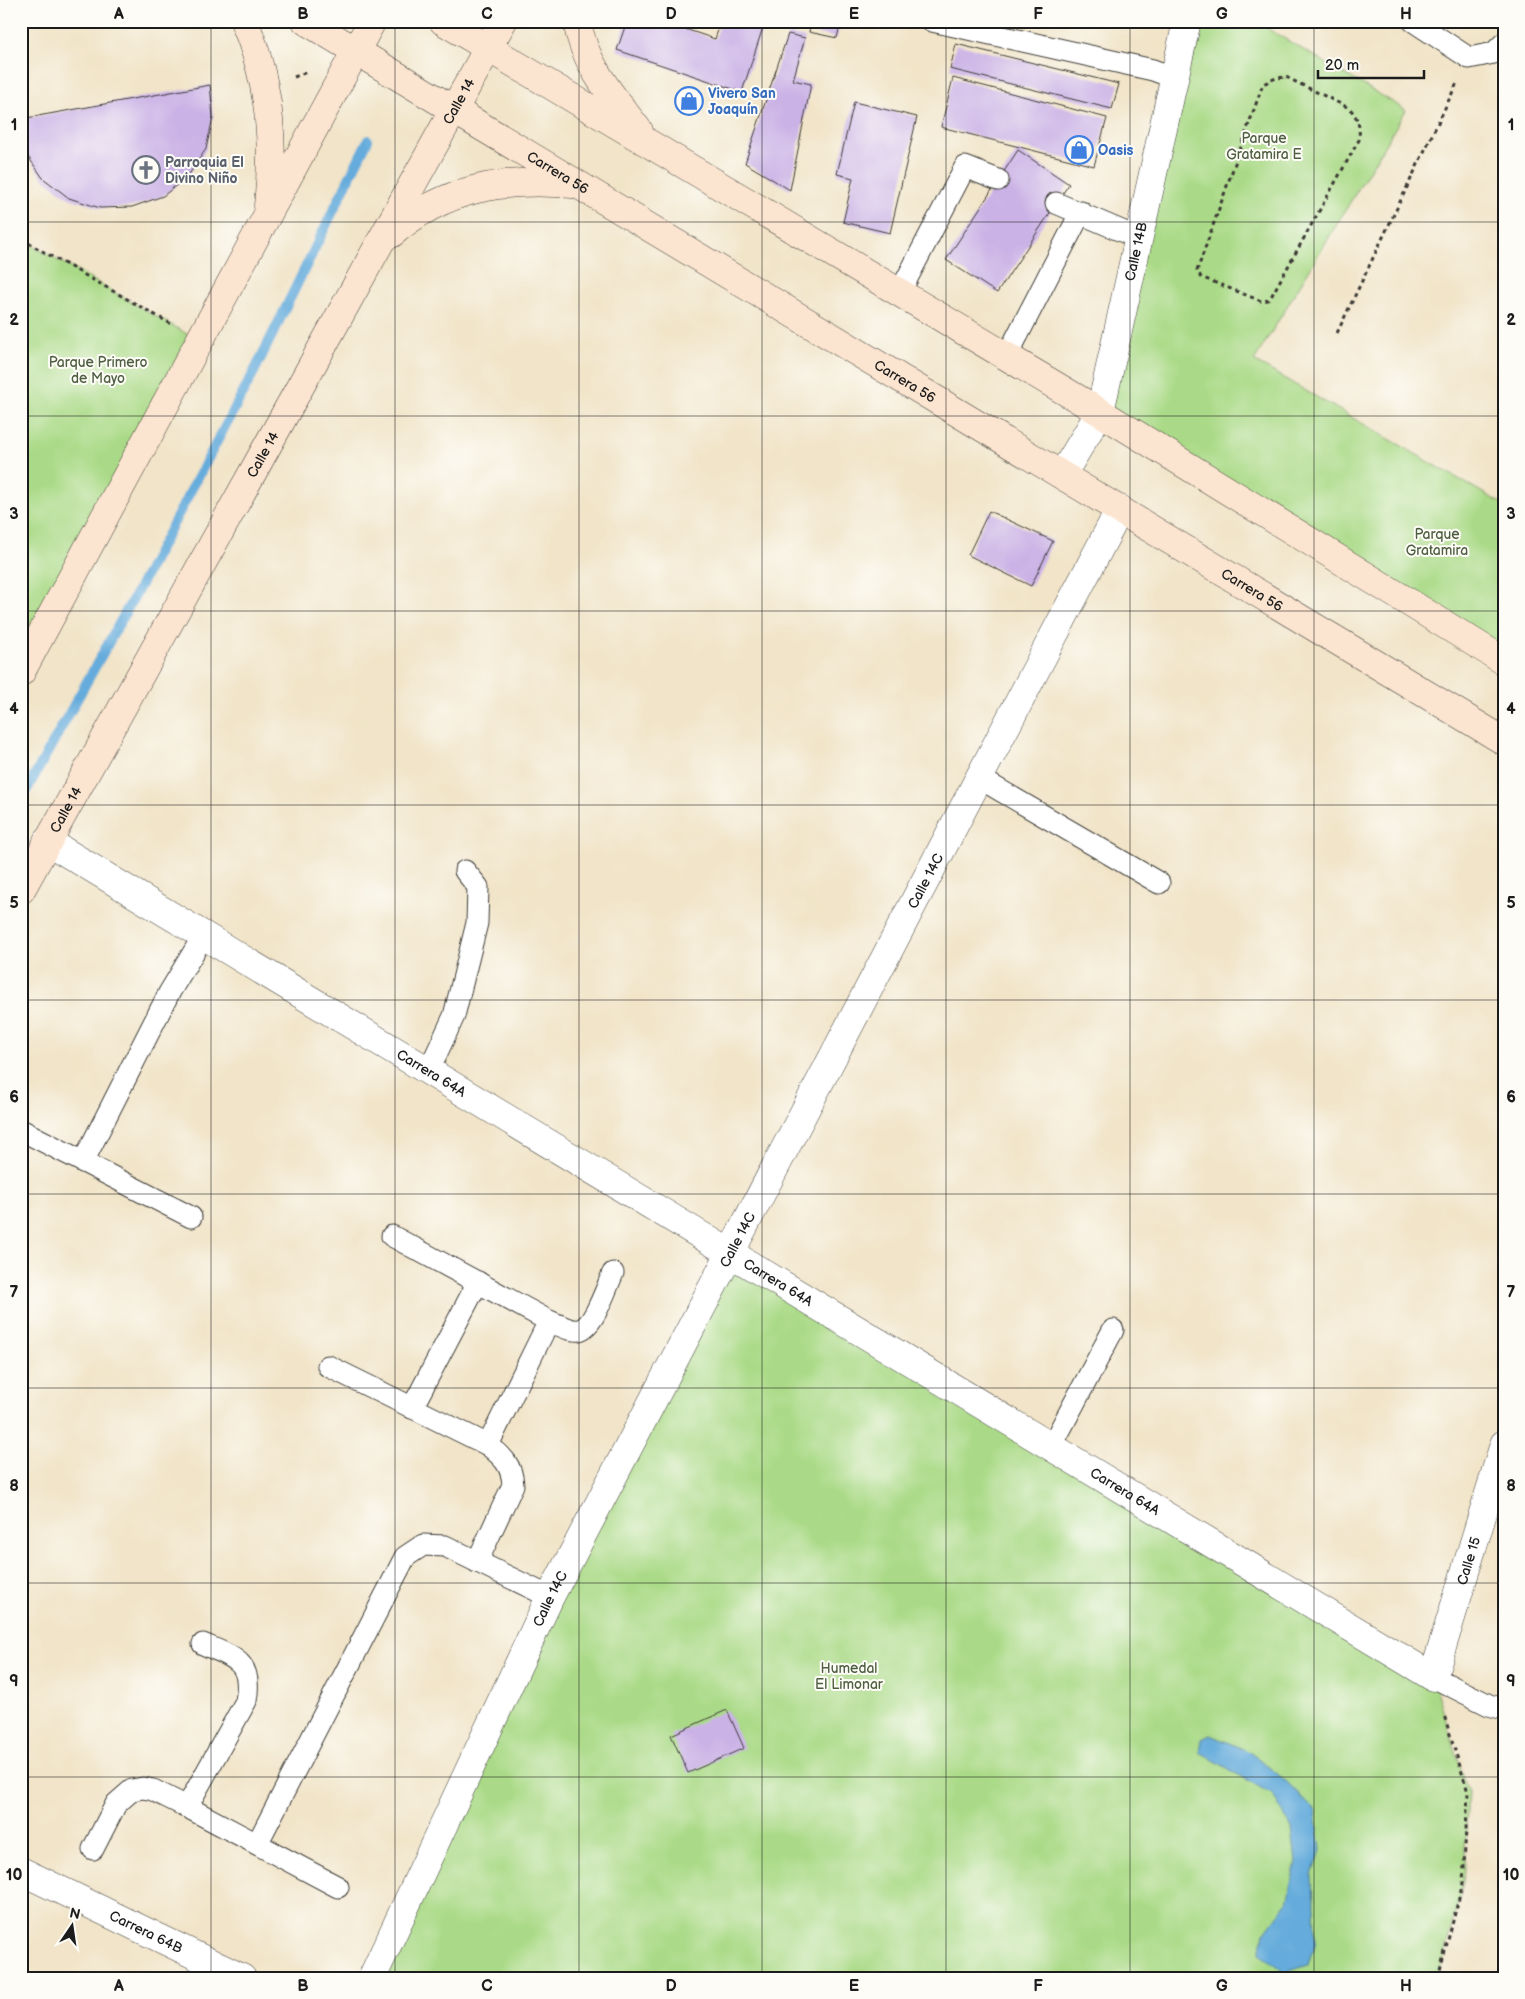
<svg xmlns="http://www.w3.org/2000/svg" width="1525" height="1999" font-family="'Balsamiq Sans',sans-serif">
	<rect width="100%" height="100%" fill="#fdfcf7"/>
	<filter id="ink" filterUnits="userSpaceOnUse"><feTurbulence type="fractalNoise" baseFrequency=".02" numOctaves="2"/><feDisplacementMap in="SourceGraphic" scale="10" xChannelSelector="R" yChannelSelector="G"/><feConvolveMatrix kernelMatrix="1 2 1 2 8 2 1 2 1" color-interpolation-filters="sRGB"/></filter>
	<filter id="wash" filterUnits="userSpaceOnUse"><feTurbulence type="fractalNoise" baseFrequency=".0096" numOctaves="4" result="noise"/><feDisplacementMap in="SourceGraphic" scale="20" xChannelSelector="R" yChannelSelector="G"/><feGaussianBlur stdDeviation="1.12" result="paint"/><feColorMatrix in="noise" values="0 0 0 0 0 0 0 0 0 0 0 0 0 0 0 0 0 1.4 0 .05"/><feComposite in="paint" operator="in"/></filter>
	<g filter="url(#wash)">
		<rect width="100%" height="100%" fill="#f1e4c8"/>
		<!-- green -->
		<g fill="#aada87" stroke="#637b52">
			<polygon points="1187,21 1272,21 1268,29 1406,110 1254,361 1504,505 1504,661 1100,412"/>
			<polygon points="21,239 201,342 21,672"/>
			<polygon points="731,1254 1433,1677 1468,1792 1463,1883 1438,1978 372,1978"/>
		</g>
		<!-- water -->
		<polygon fill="#65acdc" stroke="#40647c" points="1210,1735 1248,1751 1285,1780 1316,1812 1321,1850 1313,1874 1315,1941 1308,1965 1284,1973 1260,1953 1265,1932 1287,1903 1296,1862 1292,1828 1273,1795 1200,1752 1202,1739"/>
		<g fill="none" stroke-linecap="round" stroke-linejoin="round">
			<!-- stream -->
			<polyline stroke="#65acdc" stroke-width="10" points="21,800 139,588 254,372 368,140"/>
		</g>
		<g id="blocks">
			<!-- building -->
			<g fill="#cbb2e6">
				<polygon points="627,21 661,21 715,39 721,21 765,21 742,92 617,50"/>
				<polygon points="811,21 841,21 837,38 809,32"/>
				<polygon points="788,34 805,38 793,80 811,84 790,190 745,163"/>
				<polygon points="956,44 1119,84 1112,109 950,69"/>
				<polygon points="953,78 1107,118 1094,166 941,127"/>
				<polygon points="210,85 213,117 206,149 188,176 163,196 132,207 100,208 69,198 43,178 24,151 21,141 21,119"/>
				<polygon points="854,102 917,117 890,233 843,222 853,178 837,174"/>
				<polygon points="1018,150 1069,184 997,293 946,260"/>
				<polygon points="989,511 1053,541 1031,586 968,555"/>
				<polygon points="727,1710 744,1748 688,1773 671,1735"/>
			</g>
		</g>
	</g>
	<g filter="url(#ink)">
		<use href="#blocks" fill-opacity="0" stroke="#3c3a36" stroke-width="1"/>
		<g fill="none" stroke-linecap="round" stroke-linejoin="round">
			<defs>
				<g id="lane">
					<polyline points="932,21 1153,70 1174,78"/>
					<polyline points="1413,21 1469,58 1494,53 1504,43"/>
					<polyline points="1056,203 1138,238"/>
					<polyline points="900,292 965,167 998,180"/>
					<polyline points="1007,356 1081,212"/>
					<polyline points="979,778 1159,883"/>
					<polyline points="428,1072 454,1016 477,923 478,887 465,871"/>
					<polyline points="21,1130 191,1217"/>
					<polyline points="83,1162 169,993 204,935"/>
					<path d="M392,1236L549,1321C558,1324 570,1332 579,1330C594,1327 607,1286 613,1273"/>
					<path d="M328,1366L488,1445C503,1457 512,1465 513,1485L477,1562"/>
					<polyline points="412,1408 478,1282"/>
					<polyline points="488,1445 549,1321"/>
					<polyline points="1051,1447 1113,1330"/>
					<polyline points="1433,1677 1489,1705 1504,1709"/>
					<path d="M187,1807L246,1701C253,1661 235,1658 203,1644"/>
					<polyline points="257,1844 405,1557 423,1545 445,1546 550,1597"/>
					<polyline points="93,1849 116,1804 132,1790 143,1788 153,1790 187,1807 338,1887"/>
				</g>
				<g id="street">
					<path id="s1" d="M1062,475L1100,412L1187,21"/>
					<path id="s2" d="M47,841L1433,1677L1504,1444"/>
					<path id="s3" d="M21,1871L242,1978"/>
					<path id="s4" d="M372,1978L550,1597L1120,509"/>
				</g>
				<g id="secondary">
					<path d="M244,21C269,79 275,144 268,206"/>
					<path id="s5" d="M306,21L1504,741"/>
					<polyline points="443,21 1100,412 1504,661"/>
					<path d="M577,21C584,65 613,97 639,131"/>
					<path d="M391,234C445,187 504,178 573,184"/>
					<polyline points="21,672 372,21"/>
					<path id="s6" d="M21,890L503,21"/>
				</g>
			</defs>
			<!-- lane casing -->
			<use href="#lane" stroke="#3c3a36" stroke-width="23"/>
			<!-- street casing -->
			<use href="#street" stroke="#3c3a36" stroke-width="29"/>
			<!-- secondary casing -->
			<use href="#secondary" stroke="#3c3a36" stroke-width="29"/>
			<!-- path -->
			<g stroke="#3c3a36" stroke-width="3" stroke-dasharray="4 4" stroke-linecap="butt">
				<polyline points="294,77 307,72"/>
				<path d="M1286,77L1349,108C1359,118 1360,127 1359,140L1272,295L1268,300L1261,301L1201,277L1197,271L1263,84L1276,78Z"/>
				<polyline points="21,239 173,325"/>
				<polyline points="1337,333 1457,83"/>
				<polyline points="21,955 27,958"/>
				<polyline points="1438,1978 1463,1883 1468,1792 1444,1715"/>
			</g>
			<!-- lane -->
			<use href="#lane" stroke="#fff" stroke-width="21"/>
			<!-- street -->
			<use href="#street" stroke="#fff" stroke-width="28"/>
			<!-- secondary -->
			<use href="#secondary" stroke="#fce5d0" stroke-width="28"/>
		</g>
	</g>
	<!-- grid -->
	<path fill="none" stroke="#1c1c1c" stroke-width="1" stroke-opacity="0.55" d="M211,21V1978M395,21V1978M579,21V1978M762,21V1978M946,21V1978M1130,21V1978M1314,21V1978M21,222H1504M21,416H1504M21,611H1504M21,805H1504M21,1000H1504M21,1194H1504M21,1388H1504M21,1583H1504M21,1777H1504"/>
	<!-- icons -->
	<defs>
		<symbol id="shop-ring" viewBox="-11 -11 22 22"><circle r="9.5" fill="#fdfcf7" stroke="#3f7fe0" stroke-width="1.5"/><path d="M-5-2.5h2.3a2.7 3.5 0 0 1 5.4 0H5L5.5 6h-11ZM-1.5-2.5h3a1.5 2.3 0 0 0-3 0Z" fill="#3f7fe0"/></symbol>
		<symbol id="church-ring" viewBox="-11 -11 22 22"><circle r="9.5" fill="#fdfcf7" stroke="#6b7280" stroke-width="1.5"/><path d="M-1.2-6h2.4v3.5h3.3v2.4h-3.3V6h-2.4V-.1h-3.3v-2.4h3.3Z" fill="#6b7280"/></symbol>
	</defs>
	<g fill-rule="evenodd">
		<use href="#shop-ring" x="673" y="85" width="32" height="32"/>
		<use href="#shop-ring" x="1063" y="134" width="32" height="32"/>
		<use href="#church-ring" x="130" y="154" width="32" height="32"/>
	</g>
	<g text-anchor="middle" stroke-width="4" stroke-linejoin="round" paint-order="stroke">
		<!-- shop labels -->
		<g font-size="14" font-weight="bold" fill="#366cbe" stroke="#fdfcf7" text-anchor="start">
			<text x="708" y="98">Vivero San<tspan x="708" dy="16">Joaquín</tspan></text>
			<text x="1098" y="155">Oasis</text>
		</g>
		<!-- street labels -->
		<g font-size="14" fill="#1c1c1c" stroke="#fdfcf7">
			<text dy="5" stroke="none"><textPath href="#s6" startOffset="902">Calle 14</textPath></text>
			<text dy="5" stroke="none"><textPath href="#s5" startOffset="294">Carrera 56</textPath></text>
			<text dy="5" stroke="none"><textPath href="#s1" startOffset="238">Calle 14B</textPath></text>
			<text dy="5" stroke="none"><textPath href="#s5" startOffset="699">Carrera 56</textPath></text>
			<text dy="5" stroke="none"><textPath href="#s6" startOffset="498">Calle 14</textPath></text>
			<text dy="5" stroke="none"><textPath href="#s5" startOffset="1104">Carrera 56</textPath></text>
			<text dy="5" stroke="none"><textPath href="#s6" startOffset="92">Calle 14</textPath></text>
			<text dy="5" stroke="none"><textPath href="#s4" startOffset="1229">Calle 14C</textPath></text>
			<text dy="5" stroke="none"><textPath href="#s2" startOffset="449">Carrera 64A</textPath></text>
			<text dy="5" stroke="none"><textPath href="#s4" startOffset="824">Calle 14C</textPath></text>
			<text dy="5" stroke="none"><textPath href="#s2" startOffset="854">Carrera 64A</textPath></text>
			<text dy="5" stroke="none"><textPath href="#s2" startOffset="1259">Carrera 64A</textPath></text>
			<text dy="5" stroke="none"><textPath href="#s2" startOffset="1740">Calle 15</textPath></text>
			<text dy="5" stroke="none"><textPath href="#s4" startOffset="419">Calle 14C</textPath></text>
			<text dy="5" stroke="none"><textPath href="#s3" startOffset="139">Carrera 64B</textPath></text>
		</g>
		<!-- park labels -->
		<g font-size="14" fill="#4e5e41" stroke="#fdfcf7">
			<text x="1264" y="143">Parque<tspan x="1264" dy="16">Gratamira E</tspan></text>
			<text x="98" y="367">Parque Primero<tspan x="98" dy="16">de Mayo</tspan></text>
			<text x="1437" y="539">Parque<tspan x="1437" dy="16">Gratamira</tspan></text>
			<text x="849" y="1673">Humedal<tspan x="849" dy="16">El Limonar</tspan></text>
		</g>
		<!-- worship labels -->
		<g font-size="14" font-weight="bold" fill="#5b616d" stroke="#fdfcf7" text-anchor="start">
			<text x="165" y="167">Parroquia El<tspan x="165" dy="16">Divino Niño</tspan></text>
		</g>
	</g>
	<!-- margin -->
	<rect width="1525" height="1999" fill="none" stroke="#fdfcf7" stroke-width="55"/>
	<!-- north arrow -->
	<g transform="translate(72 1926) rotate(13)" stroke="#fdfcf7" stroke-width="4" paint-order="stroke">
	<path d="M0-4L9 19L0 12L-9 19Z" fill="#1c1c1c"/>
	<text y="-8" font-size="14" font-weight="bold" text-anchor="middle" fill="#1c1c1c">N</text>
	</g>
	<!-- scale -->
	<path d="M1318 70v8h106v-8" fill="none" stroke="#1c1c1c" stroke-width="2.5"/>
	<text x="1325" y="70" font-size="15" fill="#1c1c1c" stroke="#fdfcf7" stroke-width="4" paint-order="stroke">20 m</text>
	<rect x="28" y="28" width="1470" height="1944" fill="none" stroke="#1c1c1c" stroke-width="2"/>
	<g font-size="16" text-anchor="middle" font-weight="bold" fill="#1c1c1c">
		<text x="119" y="19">A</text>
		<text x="303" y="19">B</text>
		<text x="487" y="19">C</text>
		<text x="671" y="19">D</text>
		<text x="854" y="19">E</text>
		<text x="1038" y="19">F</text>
		<text x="1222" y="19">G</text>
		<text x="1406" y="19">H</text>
		<text x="14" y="130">1</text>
		<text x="1511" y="130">1</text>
		<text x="14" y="325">2</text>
		<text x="1511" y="325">2</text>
		<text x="14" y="519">3</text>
		<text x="1511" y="519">3</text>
		<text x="14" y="714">4</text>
		<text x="1511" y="714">4</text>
		<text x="14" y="908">5</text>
		<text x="1511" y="908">5</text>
		<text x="14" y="1102">6</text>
		<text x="1511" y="1102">6</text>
		<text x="14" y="1297">7</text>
		<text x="1511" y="1297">7</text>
		<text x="14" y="1491">8</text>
		<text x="1511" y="1491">8</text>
		<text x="14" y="1686">9</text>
		<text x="1511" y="1686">9</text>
		<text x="14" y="1880">10</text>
		<text x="1511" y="1880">10</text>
		<text x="119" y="1991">A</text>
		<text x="303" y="1991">B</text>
		<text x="487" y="1991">C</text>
		<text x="671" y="1991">D</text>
		<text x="854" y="1991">E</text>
		<text x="1038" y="1991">F</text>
		<text x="1222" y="1991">G</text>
		<text x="1406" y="1991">H</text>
	</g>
</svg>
